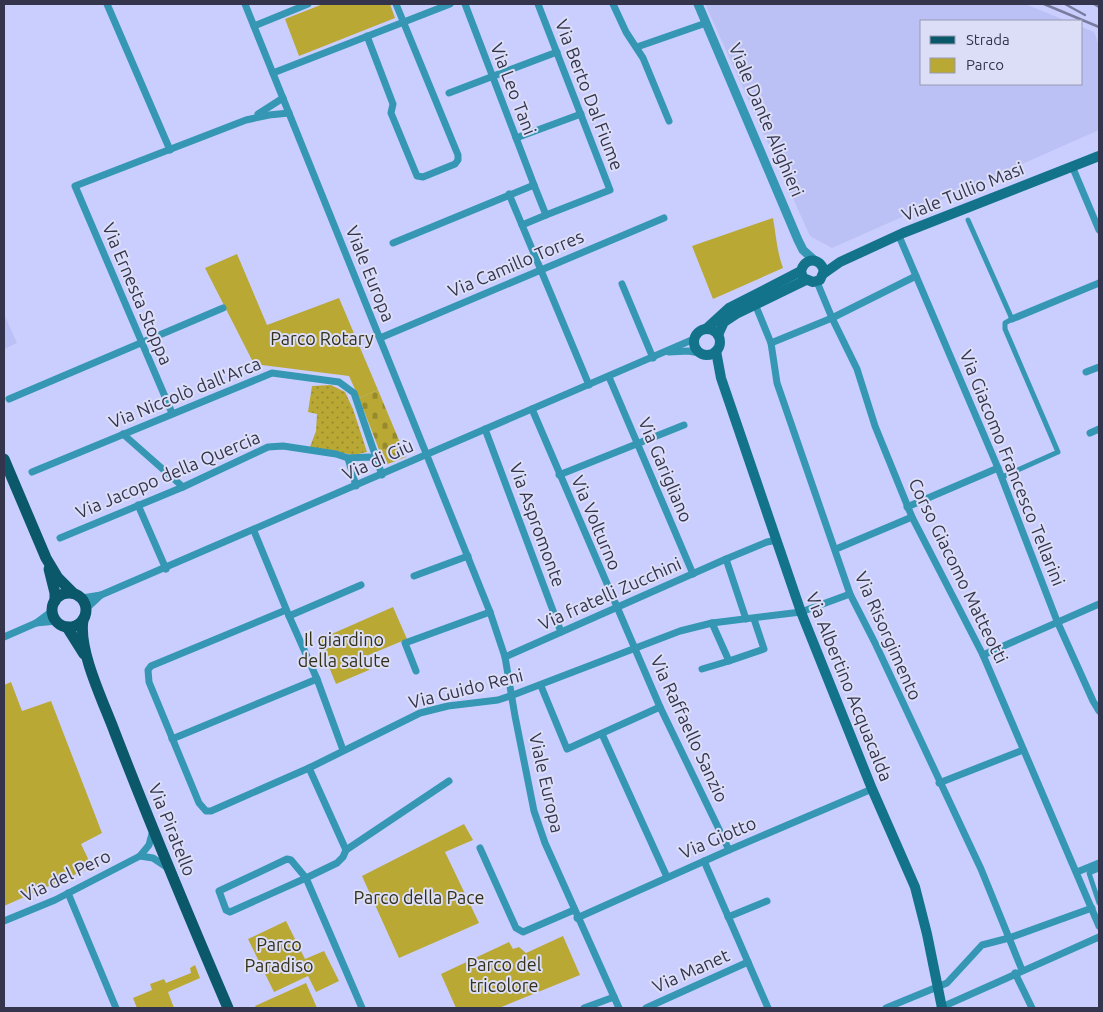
<svg xmlns="http://www.w3.org/2000/svg" width="1103" height="1012" font-family="Ubuntu,sans-serif">
	<defs>
		<pattern id="cemetery-stones" width="16" height="16" patternUnits="userSpaceOnUse" patternTransform="scale(1.25)"><rect width="16" height="16" fill="#b9a833"/><path d="M2 7V4a2 2 0 0 1 4 0v3zM10 15v-3a2 2 0 0 1 4 0v3z" fill="#978a2d"/></pattern>
		<pattern id="garden-dots" width="8" height="8" patternUnits="userSpaceOnUse" patternTransform="scale(1.25)"><rect width="8" height="8" fill="#b9a833"/><path d="M2 2h.1M6 6h.1" fill="none" stroke="#978a2d" stroke-width="1.8" stroke-linecap="round"/></pattern>
	</defs>
	<rect width="100%" height="100%" fill="#cacefe"/>
	<!-- built -->
	<g fill="#bcc1f5">
		<polygon points="705,4 1025,4 1067,21 922,21 922,84 1082,84 1082,27 1094,32 1099,45 1099,130 832,248 810,236"/>
		<polygon points="4,314 17,343 4,349"/>
	</g>
	<!-- green -->
	<g fill="#b9a833">
		<polygon points="323,4 390,4 395,18 299,56 285,19"/>
		<path d="M773,218C776,235 777,252 783,268L713,299L692,246Z"/>
		<polygon points="237,254 267,325 339,298 378,390 359,398 349,376 254,364 205,268"/>
		<polygon points="393,607 407,639 364,657 369,670 336,684 318,640"/>
		<polygon points="11,682 22,711 51,701 102,833 81,844 92,867 4,906 4,685"/>
		<polygon points="464,824 473,840 445,852 479,923 399,958 362,876"/>
		<polygon points="286,921 305,959 324,951 339,981 316,992 308,976 274,992 248,939"/>
		<polygon points="563,936 580,975 499,1008 456,1008 441,974 509,942 513,949 519,947 526,953"/>
		<polygon points="195,965 200,978 168,992 174,1008 137,1008 133,998 152,990 150,984 164,979 166,983 191,973 190,968"/>
		<polygon points="306,983 317,1008 256,1008 255,1006"/>
	</g>
	<!-- cemetery -->
	<polygon fill="url(#cemetery-stones)" points="378,390 406,457 385,465 359,398"/>
	<!-- garden -->
	<polygon fill="url(#garden-dots)" points="331,385 345,392 353,409 367,452 354,455 310,447 316,431 317,414 308,412 312,386"/>
	<g fill="none" stroke-linecap="round" stroke-linejoin="round">
		<!-- pedestrian -->
		<g stroke="#3597b3" stroke-width="5">
			<polyline points="968,220 1012,319 1005,323 1005,329 1058,452 1002,477"/>
			<polyline points="1099,869 1089,873 1099,903"/>
		</g>
		<!-- minor -->
		<g stroke="#3597b3" stroke-width="7">
			<polyline points="107,4 170,150"/>
			<polyline points="245,4 490,612 505,657 515,716 534,811 545,843 619,1008"/>
			<polyline points="465,4 534,185"/>
			<polyline points="538,4 610,190 546,215"/>
			<polyline points="613,4 626,32 643,58 669,121"/>
			<polyline points="254,26 308,4"/>
			<polyline points="367,36 393,104 391,113 417,176 423,177 455,164 458,160 458,155 396,4"/>
			<polyline points="637,47 706,23"/>
			<polyline points="273,73 450,4"/>
			<polyline points="449,93 557,52"/>
			<polyline points="258,114 283,98"/>
			<polyline points="516,138 581,114"/>
			<polyline points="1072,166 1099,230"/>
			<polyline points="522,225 589,385"/>
			<polyline points="899,236 998,468 1057,621 1093,701 1099,711"/>
			<polyline points="393,243 534,185 546,215 522,225 509,194"/>
			<polyline points="817,282 832,318 857,369 875,426 912,517 983,655 1099,926"/>
			<polyline points="622,284 653,358"/>
			<polyline points="755,304 771,343 777,383 850,594 876,645 981,869 1022,970"/>
			<polyline points="1012,319 1099,283"/>
			<polyline points="380,338 664,218"/>
			<polyline points="771,343 832,318 916,276"/>
			<polyline points="669,352 688,351 700,353"/>
			<polyline points="1086,372 1099,367"/>
			<polyline points="609,377 693,574"/>
			<polyline points="9,399 223,308"/>
			<polyline points="532,409 660,707 729,850"/>
			<polyline points="172,413 75,186 246,120 269,115 289,113"/>
			<polyline points="485,429 561,632"/>
			<polyline points="1090,433 1099,429"/>
			<polyline points="123,434 183,487"/>
			<polyline points="348,458 356,486"/>
			<polyline points="32,472 272,373 339,382 354,393 382,475"/>
			<polyline points="559,475 684,425"/>
			<polyline points="138,505 166,569"/>
			<polyline points="907,507 998,468"/>
			<polyline points="254,531 289,616 317,679 343,750"/>
			<polyline points="60,538 183,487 268,447 283,446 336,454 348,458 369,457 377,460"/>
			<polyline points="836,549 912,517"/>
			<polyline points="726,559 746,619"/>
			<polyline points="414,576 468,556"/>
			<polyline points="101,595 694,339"/>
			<polyline points="82,598 101,595 86,609"/>
			<polyline points="286,610 151,666 148,670 149,682 199,803 206,811 211,811 309,768 420,713 448,706 498,700 513,695 680,631 712,623 801,612 850,594"/>
			<polyline points="52,611 36,623 57,621"/>
			<polyline points="289,616 361,585"/>
			<polyline points="712,623 729,661 764,649 754,619"/>
			<polyline points="4,637 36,623"/>
			<polyline points="983,655 1099,604"/>
			<polyline points="505,657 726,559 767,542 777,540"/>
			<polyline points="702,669 729,661"/>
			<polyline points="416,671 405,643 490,612"/>
			<polyline points="541,686 567,749 660,707"/>
			<polyline points="602,734 667,877"/>
			<polyline points="172,739 317,679"/>
			<polyline points="309,768 346,850"/>
			<polyline points="939,783 1023,750"/>
			<polyline points="480,848 516,928 523,932 574,910"/>
			<polyline points="140,856 153,858 168,868"/>
			<polyline points="704,861 768,1008"/>
			<polyline points="1077,872 1099,863"/>
			<polyline points="68,893 116,1008"/>
			<polyline points="728,917 767,901"/>
			<polyline points="577,918 729,850 872,789"/>
			<polyline points="4,921 55,900 140,856 149,845 153,830"/>
			<polyline points="1015,973 1032,1008"/>
			<polyline points="942,1007 1099,937"/>
			<polyline points="362,1008 306,878 291,860 287,859 219,891 226,910 230,912 306,878 337,863 343,857 346,850 449,781"/>
			<polyline points="584,1008 614,997"/>
			<polyline points="646,1008 748,962"/>
			<polyline points="886,1008 947,983 982,945 1009,938 1092,908"/>
		</g>
		<!-- tertiary -->
		<polyline stroke="#3597b3" stroke-width="9" points="698,4 798,240 803,250 814,260"/>
		<!-- secondary -->
		<g stroke="#13738b" stroke-width="10">
			<polyline points="823,274 840,262 903,233 1099,156"/>
			<circle cx="707" cy="342" r="13"/>
			<path d="M706,329L729,308L801,271C805,257 820,257 824,271L820,280L813,282L803,278L801,271"/>
			<polyline points="718,335 724,322 736,314 806,280"/>
			<polyline points="716,351 721,378 801,612 872,789 915,887 927,934 942,1008"/>
		</g>
		<!-- primary -->
		<g stroke="#0c586b" stroke-width="11">
			<polyline points="4,459 46,558 58,578 73,593"/>
			<polyline points="49,569 55,593 55,601"/>
			<circle cx="69" cy="610" r="17"/>
			<path d="M83,620C78,651 104,703 115,733C151,826 189,917 228,1008"/>
			<polyline points="67,627 84,654"/>
		</g>
		<!-- rail -->
		<g stroke="#7a7c9f" stroke-width="2.5">
			<polyline points="1044,4 1099,27"/>
			<polyline points="1065,4 1085,15"/>
			<polyline points="1094,4 1099,7"/>
		</g>
	</g>
	<g text-anchor="middle" stroke-width="4" stroke-linejoin="round" paint-order="stroke">
		<!-- street labels -->
		<g font-size="18" fill="#34354d" stroke="#dbdef6">
			<text transform="translate(513 89) rotate(69)" y="6">Via Leo Tani</text>
			<text transform="translate(589 95) rotate(69)" y="6">Via Berto Dal Fiume</text>
			<text transform="translate(766 120) rotate(67)" y="6">Viale Dante Alighieri</text>
			<text transform="translate(963 192) rotate(-22)" y="6">Viale Tullio Masi</text>
			<text transform="translate(516 264) rotate(-23)" y="6">Via Camillo Torres</text>
			<text transform="translate(370 274) rotate(68)" y="6">Viale Europa</text>
			<text transform="translate(137 294) rotate(67)" y="6">Via Ernesta Stoppa</text>
			<text transform="translate(185 393) rotate(-22)" y="6">Via Niccolò dall'Arca</text>
			<text transform="translate(378 460) rotate(-24)" y="6">Via di Giù</text>
			<text transform="translate(1012 468) rotate(68)" y="6">Via Giacomo Francesco Tellarini</text>
			<text transform="translate(665 470) rotate(67)" y="6">Via Garigliano</text>
			<text transform="translate(168 475) rotate(-23)" y="6">Via Jacopo della Quercia</text>
			<text transform="translate(596 523) rotate(67)" y="6">Via Volturno</text>
			<text transform="translate(537 525) rotate(70)" y="6">Via Aspromonte</text>
			<text transform="translate(958 571) rotate(64)" y="6">Corso Giacomo Matteotti</text>
			<text transform="translate(610 594) rotate(-24)" y="6">Via fratelli Zucchini</text>
			<text transform="translate(888 636) rotate(66)" y="6">Via Risorgimento</text>
			<text transform="translate(849 687) rotate(68)" y="6">Via Albertino Acquacalda</text>
			<text transform="translate(466 689) rotate(-14)" y="6">Via Guido Reni</text>
			<text transform="translate(689 729) rotate(65)" y="6">Via Raffaello Sanzio</text>
			<text transform="translate(546 783) rotate(77)" y="6">Viale Europa</text>
			<text transform="translate(172 830) rotate(68)" y="6">Via Piratello</text>
			<text transform="translate(718 838) rotate(-23)" y="6">Via Giotto</text>
			<text transform="translate(66 876) rotate(-26)" y="6">Via del Pero</text>
			<text transform="translate(691 971) rotate(-24)" y="6">Via Manet</text>
		</g>
		<!-- park labels -->
		<g font-size="18" fill="#343019" stroke="#dbdef6">
			<text x="322" y="345">Parco Rotary</text>
			<text x="344" y="646">Il giardino<tspan x="344" dy="21">della salute</tspan></text>
			<text x="419" y="904">Parco della Pace</text>
			<text x="279" y="951">Parco<tspan x="279" dy="21">Paradiso</tspan></text>
			<text x="504" y="971">Parco del<tspan x="504" dy="21">tricolore</tspan></text>
		</g>
	</g>
	<!-- border -->
	<rect width="1103" height="1012" fill="none" stroke="#34354d" stroke-width="10"/>
	<!-- legend -->
	<rect x="920" y="20" width="162" height="65" fill="#dbdef6" stroke="#989ab2"/>
	<rect x="930" y="36" width="25" height="8" fill="#0c586b" stroke="#989ab2"/>
	<text x="966" y="45" font-size="15" fill="#34354d">Strada</text>
	<rect x="930" y="58" width="25" height="15" fill="#b9a833" stroke="#989ab2"/>
	<text x="966" y="70" font-size="15" fill="#34354d">Parco</text>
</svg>
